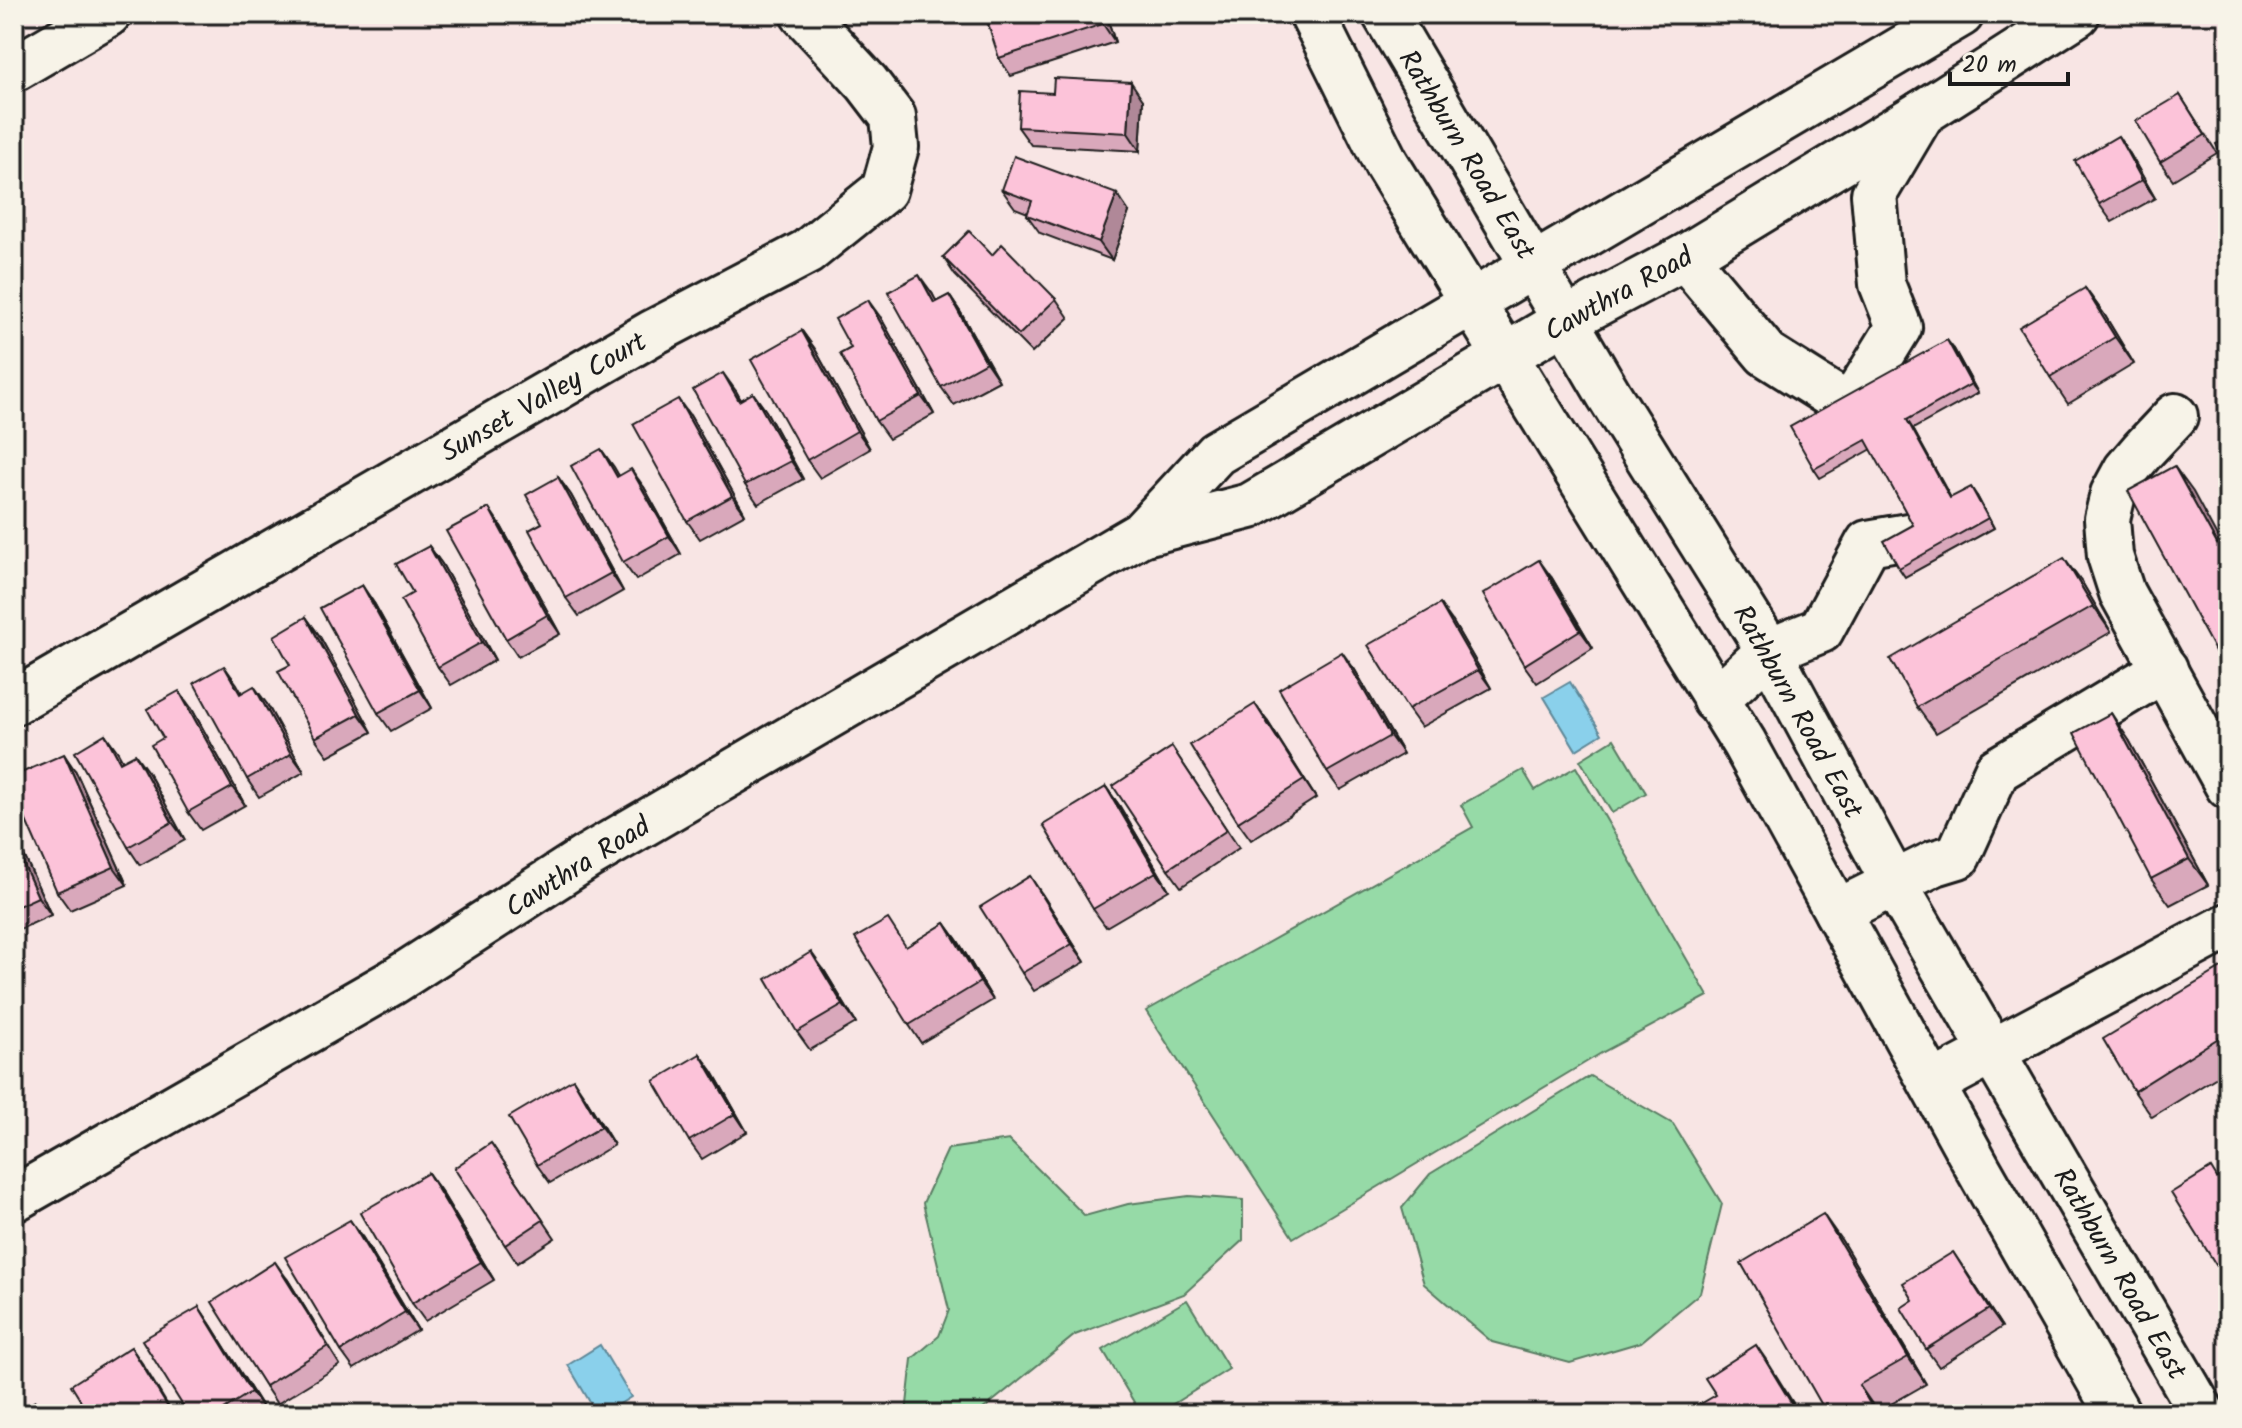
<svg xmlns="http://www.w3.org/2000/svg" width="2242" height="1428" font-family="Kalam,sans-serif">
	<rect width="100%" height="100%" fill="#f8e5e4"/>
	<filter id="ink" filterUnits="userSpaceOnUse"><feTurbulence type="fractalNoise" baseFrequency=".0125" numOctaves="2"/><feDisplacementMap in="SourceGraphic" scale="16" xChannelSelector="R" yChannelSelector="G"/><feConvolveMatrix kernelMatrix="1 2 1 2 8 2 1 2 1" color-interpolation-filters="sRGB"/></filter>
	<g filter="url(#ink)">
		<!-- green -->
		<g fill="#96daa7" stroke="#597b62" stroke-width="2">
			<polygon points="1614,739 1646,793 1612,813 1580,760"/>
			<polygon points="1576,767 1708,996 1603,1052 1293,1238 1146,1011 1473,827 1461,805 1523,770 1535,790"/>
			<polygon points="1590,1076 1673,1124 1722,1204 1700,1293 1641,1342 1570,1363 1492,1342 1424,1284 1402,1208 1430,1174"/>
			<polygon points="1009,1140 1085,1216 1128,1204 1189,1196 1243,1200 1243,1240 1184,1294 1075,1335 977,1414 906,1414 912,1359 939,1336 949,1310 923,1203 948,1149"/>
			<polygon points="1187,1300 1229,1369 1157,1414 1141,1414 1103,1350"/>
		</g>
		<!-- water -->
		<g fill="#8ad0eb" stroke="#5e8898" stroke-width="2">
			<polygon points="1570,682 1602,734 1576,750 1544,697"/>
			<polygon points="600,1345 631,1397 603,1414 597,1414 568,1365"/>
		</g>
		<g fill="none" stroke-linecap="round" stroke-linejoin="round">
			<defs>
				<g id="minor">
					<polyline points="1312,14 1386,163 1744,743 1979,1170 2118,1414"/>
					<polyline points="1385,14 1609,395 1769,651 1894,883 2203,1414"/>
					<polyline points="14,69 108,14"/>
					<polyline points="1685,257 1766,354 1850,407 1899,327 1882,284 1874,194 1922,113"/>
					<polyline points="2175,416 2143,450 2126,470 2113,494 2107,519 2110,556 2122,593 2228,786"/>
					<polyline points="1715,700 1769,651 1821,630 1868,543 1920,534"/>
					<polyline points="14,702 652,333 807,252 884,190 896,147 893,117 867,83 803,14"/>
					<polyline points="1837,912 1935,863 1958,856 1997,770 2165,669"/>
					<polyline points="1932,1084 2228,926"/>
				</g>
				<g id="major">
					<polyline points="1141,534 1250,506 1566,320 1685,257 1922,113 2077,14"/>
					<polyline points="14,1199 393,982 587,857 1141,534 1216,453 1961,14"/>
				</g>
			</defs>
			<!-- minor casing -->
			<use href="#minor" stroke="#1c1c1c" stroke-width="50"/>
			<!-- major casing -->
			<use href="#major" stroke="#1c1c1c" stroke-width="50"/>
			<!-- minor -->
			<use href="#minor" stroke="#f7f3e8" stroke-width="44"/>
			<!-- major -->
			<use href="#major" stroke="#f7f3e8" stroke-width="44"/>
		</g>
		<!-- wall -->
		<g fill="#d9a8bb" stroke="#1c1c1c" stroke-width="2">
			<polygon points="1018,14 1106,14 1115,42 1011,76 999,58"/>
			<polygon points="1053,93 1143,100 1140,151 1031,145 1018,127"/>
			<polygon points="2180,95 2217,153 2173,180 2160,162"/>
			<polygon points="2130,154 2155,198 2112,222 2099,204"/>
			<polygon points="1002,190 1129,212 1112,260 1040,233 1027,215 1028,213 1015,208"/>
			<polygon points="992,255 1056,299 1069,318 1032,353 955,275 943,257"/>
			<polygon points="2085,288 2104,314 2134,364 2068,404 2050,377"/>
			<polygon points="932,293 936,302 949,295 961,313 999,381 954,405 941,387"/>
			<polygon points="881,318 934,414 889,439 876,421 851,348"/>
			<polygon points="802,331 815,349 870,449 820,478 807,460"/>
			<polygon points="1954,349 1978,393 1913,429 1951,498 1977,496 1994,528 1905,577 1899,568 1913,525 1872,449 1820,478 1814,469"/>
			<polygon points="736,391 741,400 753,393 766,411 803,479 758,504 745,485"/>
			<polygon points="691,417 745,514 700,539 687,521"/>
			<polygon points="601,449 619,476 644,487 681,554 636,580 623,562"/>
			<polygon points="558,477 571,495 623,591 579,616 566,598"/>
			<polygon points="501,526 560,634 518,657 506,639"/>
			<polygon points="429,546 442,564 495,660 451,685 438,667 413,593"/>
			<polygon points="1552,578 1593,648 1537,683 1524,665"/>
			<polygon points="2083,584 2111,632 1936,733 1917,707"/>
			<polygon points="374,603 432,708 391,731 378,713"/>
			<polygon points="306,617 319,635 372,732 328,756 315,738 290,665"/>
			<polygon points="1453,622 1491,688 1421,727 1408,709"/>
			<polygon points="224,666 242,693 267,704 304,772 259,797 247,779"/>
			<polygon points="1355,670 1403,754 1340,790 1327,772"/>
			<polygon points="192,709 245,805 201,830 188,812 163,738"/>
			<polygon points="1268,722 1316,798 1251,840 1238,822"/>
			<polygon points="105,734 123,761 148,772 185,840 140,865 128,847"/>
			<polygon points="2129,740 2208,885 2170,905 2151,879"/>
			<polygon points="1172,747 1239,848 1181,887 1168,869"/>
			<polygon points="76,772 127,885 70,910 57,892"/>
			<polygon points="1106,787 1119,805 1169,890 1106,927 1093,909"/>
			<polygon points="14,833 51,915 14,932"/>
			<polygon points="1042,894 1085,962 1034,991 1022,973"/>
			<polygon points="945,923 958,941 993,1000 921,1043 909,1025 907,947"/>
			<polygon points="2228,964 2228,1070 2152,1117 2134,1091"/>
			<polygon points="824,970 856,1023 810,1050 797,1032"/>
			<polygon points="700,1054 713,1072 747,1132 702,1159 689,1141"/>
			<polygon points="585,1097 614,1145 550,1183 537,1165"/>
			<polygon points="491,1143 555,1238 517,1263 505,1245"/>
			<polygon points="428,1173 441,1191 494,1280 425,1321 412,1303"/>
			<polygon points="363,1238 418,1330 354,1369 341,1351"/>
			<polygon points="1842,1241 1926,1384 1877,1412 1827,1414"/>
			<polygon points="1965,1270 2002,1327 1939,1367 1926,1349"/>
			<polygon points="288,1280 340,1365 277,1404 265,1386"/>
			<polygon points="199,1307 211,1325 264,1410 258,1414 188,1414"/>
		</g>
		<!-- shaded-wall -->
		<g fill="#b08898" stroke="#1c1c1c" stroke-width="2">
			<polygon points="1099,14 1106,14 1115,42 1103,24"/>
			<polygon points="1131,82 1143,100 1140,151 1128,133"/>
			<polygon points="2118,136 2130,154 2155,198 2142,180"/>
			<polygon points="1117,194 1129,212 1112,260 1099,242"/>
			<polygon points="919,275 932,293 947,321 934,303"/>
			<polygon points="2085,288 2104,314 2134,364 2115,337"/>
			<polygon points="949,295 961,313 999,381 986,362"/>
			<polygon points="868,300 881,318 934,414 921,396"/>
			<polygon points="802,331 815,349 870,449 857,431"/>
			<polygon points="1947,340 1954,349 1978,393 1971,384"/>
			<polygon points="723,373 736,391 751,419 739,401"/>
			<polygon points="753,393 766,411 803,479 791,461"/>
			<polygon points="678,399 691,417 745,514 732,496"/>
			<polygon points="1907,420 1913,429 1956,508 1950,498"/>
			<polygon points="601,449 614,467 630,495 617,477"/>
			<polygon points="2174,466 2193,492 2228,557 2228,564"/>
			<polygon points="631,469 644,487 681,554 669,536"/>
			<polygon points="558,477 571,495 623,591 611,573"/>
			<polygon points="1971,487 1977,496 1994,528 1988,518"/>
			<polygon points="489,508 501,526 560,634 547,615"/>
			<polygon points="429,546 442,564 495,660 482,642"/>
			<polygon points="2064,558 2083,584 2111,632 2093,606"/>
			<polygon points="1539,560 1552,578 1593,648 1580,630"/>
			<polygon points="362,585 374,603 432,708 420,690"/>
			<polygon points="1440,604 1453,622 1491,688 1478,670"/>
			<polygon points="306,617 319,635 372,732 359,714"/>
			<polygon points="1342,652 1355,670 1403,754 1390,736"/>
			<polygon points="224,666 237,684 252,712 240,694"/>
			<polygon points="254,686 267,704 304,772 291,754"/>
			<polygon points="179,691 192,709 245,805 232,787"/>
			<polygon points="1255,704 1268,722 1316,798 1304,780"/>
			<polygon points="2111,713 2129,740 2208,885 2189,859"/>
			<polygon points="105,734 118,752 133,780 120,762"/>
			<polygon points="64,754 76,772 127,885 114,867"/>
			<polygon points="135,754 148,772 185,840 172,822"/>
			<polygon points="1106,787 1119,805 1169,890 1156,872"/>
			<polygon points="14,833 51,915 38,897 14,843"/>
			<polygon points="1030,876 1042,894 1085,962 1072,944"/>
			<polygon points="945,923 958,941 993,1000 980,982"/>
			<polygon points="811,952 824,970 856,1023 843,1005"/>
			<polygon points="700,1054 713,1072 747,1132 735,1114"/>
			<polygon points="573,1079 585,1097 614,1145 601,1127"/>
			<polygon points="428,1173 441,1191 494,1280 481,1262"/>
			<polygon points="1823,1214 1842,1241 1926,1384 1908,1357"/>
			<polygon points="350,1220 363,1238 418,1330 405,1312"/>
			<polygon points="1953,1252 1965,1270 2002,1327 1989,1309"/>
			<polygon points="275,1262 288,1280 340,1365 328,1346"/>
			<polygon points="199,1307 211,1325 264,1410 251,1392"/>
			<polygon points="1756,1345 1769,1364 1800,1414 1798,1414"/>
			<polygon points="131,1347 144,1366 173,1414 172,1414"/>
			<polygon points="1859,1385 1879,1414 1876,1414"/>
		</g>
		<!-- building -->
		<g fill="#fcc3d9" stroke="#1c1c1c" stroke-width="2">
			<polygon points="1018,14 1099,14 1103,24 999,58 988,24"/>
			<polygon points="1054,78 1131,82 1128,133 1018,127 1020,91 1053,93"/>
			<polygon points="2180,95 2205,135 2160,162 2136,121"/>
			<polygon points="2118,136 2142,180 2099,204 2075,161"/>
			<polygon points="2228,138 2228,169 2216,144"/>
			<polygon points="1014,156 1117,194 1099,242 1027,215 1032,201 1002,190"/>
			<polygon points="969,231 992,255 1002,244 1056,299 1019,335 943,257"/>
			<polygon points="919,275 934,303 949,295 986,362 941,387 888,292"/>
			<polygon points="2085,288 2115,337 2050,377 2019,327"/>
			<polygon points="868,300 921,396 876,421 840,354 851,348 835,319"/>
			<polygon points="802,331 857,431 807,460 751,360"/>
			<polygon points="1947,340 1971,384 1907,420 1950,498 1971,487 1988,518 1899,568 1884,541 1913,525 1866,440 1814,469 1790,427"/>
			<polygon points="723,373 739,401 753,393 791,461 745,485 693,390"/>
			<polygon points="678,399 732,496 687,521 633,424"/>
			<polygon points="601,449 617,477 631,469 669,536 623,562 571,466"/>
			<polygon points="2174,466 2228,564 2228,675 2128,491"/>
			<polygon points="558,477 611,573 566,598 529,530 542,523 526,495"/>
			<polygon points="489,508 547,615 506,639 446,531"/>
			<polygon points="429,546 482,642 438,667 401,600 413,593 396,564"/>
			<polygon points="2064,558 2093,606 1917,707 1890,659"/>
			<polygon points="1539,560 1580,630 1524,665 1483,594"/>
			<polygon points="362,585 420,690 378,713 320,608"/>
			<polygon points="1440,604 1478,670 1408,709 1368,645"/>
			<polygon points="306,617 359,714 315,738 278,671 290,665 274,636"/>
			<polygon points="1342,652 1390,736 1327,772 1279,689"/>
			<polygon points="224,666 240,694 254,686 291,754 247,779 194,683"/>
			<polygon points="179,691 232,787 188,812 151,745 163,738 147,709"/>
			<polygon points="1255,704 1304,780 1238,822 1190,745"/>
			<polygon points="2111,713 2189,859 2151,879 2074,733"/>
			<polygon points="105,734 120,762 135,754 172,822 128,847 75,752"/>
			<polygon points="1172,747 1227,830 1168,869 1113,786"/>
			<polygon points="64,754 114,867 57,892 14,793 14,776"/>
			<polygon points="1106,787 1156,872 1093,909 1043,825"/>
			<polygon points="14,843 38,897 14,908"/>
			<polygon points="1030,876 1072,944 1022,973 980,907"/>
			<polygon points="888,919 906,947 945,923 980,982 909,1025 855,938"/>
			<polygon points="811,952 843,1005 797,1032 766,979"/>
			<polygon points="2228,964 2228,1032 2134,1091 2103,1039"/>
			<polygon points="700,1054 735,1114 689,1141 654,1081"/>
			<polygon points="573,1079 601,1127 537,1165 509,1117"/>
			<polygon points="491,1143 543,1220 505,1245 454,1168"/>
			<polygon points="2211,1168 2228,1196 2228,1284 2171,1193"/>
			<polygon points="428,1173 481,1262 412,1303 360,1213"/>
			<polygon points="1823,1214 1908,1357 1859,1385 1876,1414 1827,1414 1741,1263"/>
			<polygon points="350,1220 405,1312 341,1351 285,1257"/>
			<polygon points="1953,1252 1989,1309 1926,1349 1901,1308 1913,1300 1903,1283"/>
			<polygon points="275,1262 328,1346 265,1386 212,1302"/>
			<polygon points="199,1307 251,1392 216,1414 188,1414 142,1340"/>
			<polygon points="1756,1345 1798,1414 1688,1414 1687,1412 1716,1395 1705,1378"/>
			<polygon points="131,1347 172,1414 89,1414 71,1385"/>
			<polygon points="35,1401 44,1414 15,1414"/>
		</g>
	</g>
	<g text-anchor="middle" stroke-width="8" stroke-linejoin="round" paint-order="stroke">
		<!-- street labels -->
		<g font-size="28" fill="#1c1c1c" stroke="#f7f3e8">
			<text transform="translate(1468 154) rotate(59)" y="10">Rathburn Road East</text>
			<text transform="translate(1618 293) rotate(-29)" y="10">Cawthra Road</text>
			<text transform="translate(543 396) rotate(-30)" y="10">Sunset Valley Court</text>
			<text transform="translate(1799 711) rotate(61)" y="10">Rathburn Road East</text>
			<text transform="translate(577 866) rotate(-32)" y="10">Cawthra Road</text>
			<text transform="translate(2121 1273) rotate(60)" y="10">Rathburn Road East</text>
		</g>
	</g>
	<!-- margin -->
	<rect width="2242" height="1428" fill="none" stroke="#f7f3e8" stroke-width="48"/>
	<rect x="24" y="24" width="2194" height="1380" fill="none" stroke="#1c1c1c" stroke-width="3" filter="url(#ink)"/>
	<!-- scale -->
	<path d="M1950 72v12h118v-12" fill="none" stroke="#1c1c1c" stroke-width="4"/>
	<text x="1962" y="72" font-size="24" fill="#1c1c1c" stroke="#f7f3e8" stroke-width="6" paint-order="stroke">20 m</text>
</svg>
